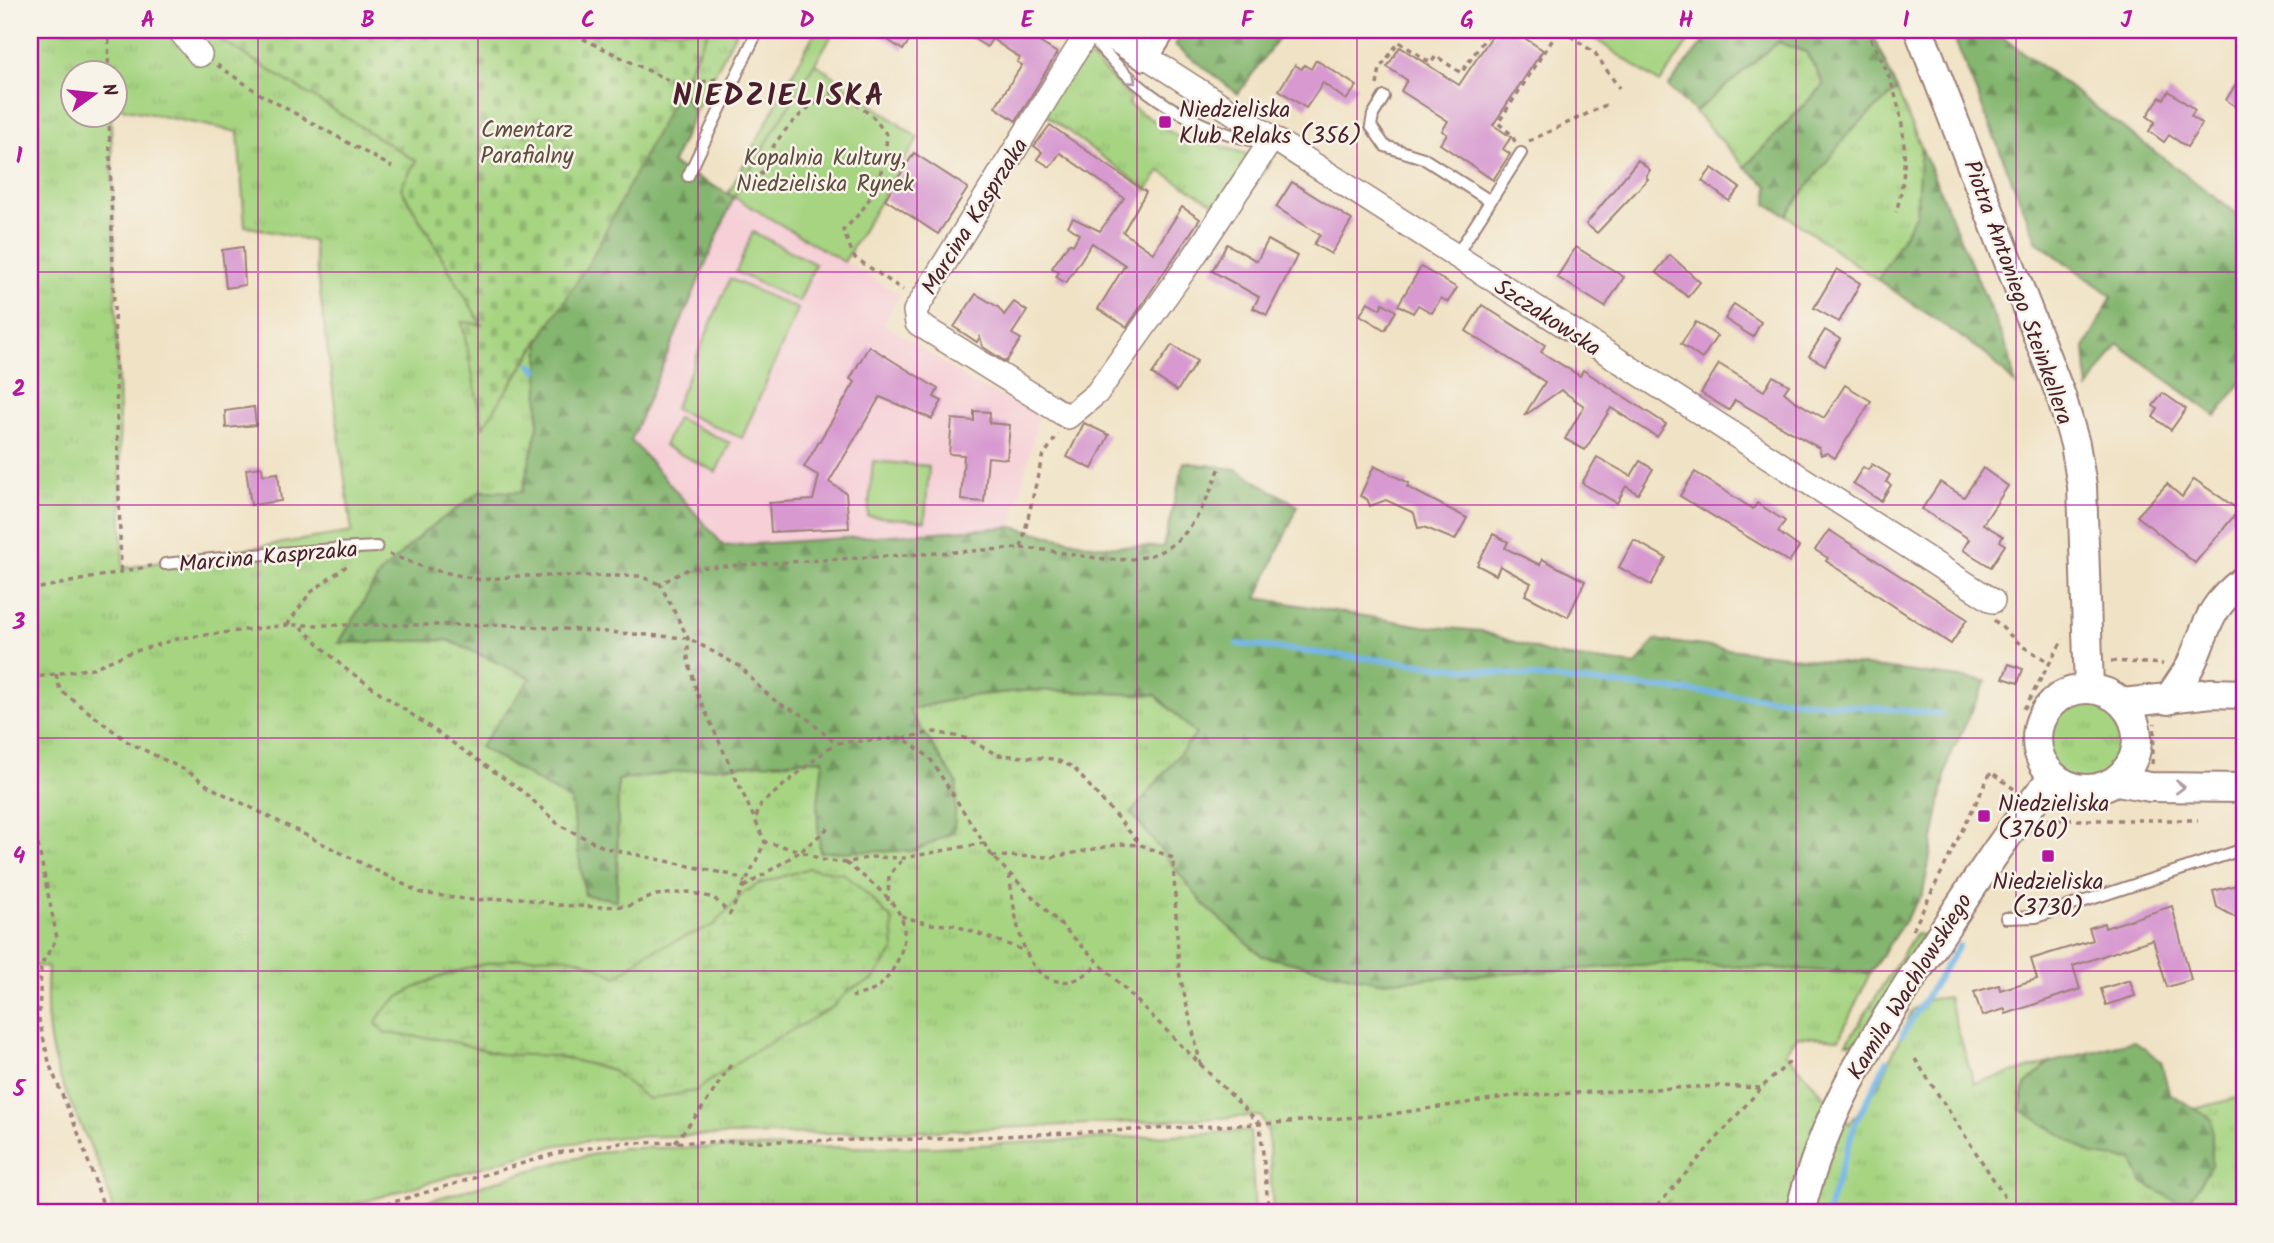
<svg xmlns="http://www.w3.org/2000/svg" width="2274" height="1243" font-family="Kalam,sans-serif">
	<defs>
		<pattern id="grass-tufts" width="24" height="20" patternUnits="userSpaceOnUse" patternTransform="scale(1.75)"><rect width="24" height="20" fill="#a6d481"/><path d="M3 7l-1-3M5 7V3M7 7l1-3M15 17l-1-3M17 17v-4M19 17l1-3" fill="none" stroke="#90b670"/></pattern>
		<pattern id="forest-firs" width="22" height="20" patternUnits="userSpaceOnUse" patternTransform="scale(1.75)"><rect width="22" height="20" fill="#84b66f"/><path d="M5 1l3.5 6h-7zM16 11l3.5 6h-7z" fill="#6e935b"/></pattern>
		<pattern id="wetland-marsh" width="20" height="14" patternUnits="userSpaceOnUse" patternTransform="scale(1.75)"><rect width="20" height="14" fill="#a6d481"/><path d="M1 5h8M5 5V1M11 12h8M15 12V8" fill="none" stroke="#90b670"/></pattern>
		<pattern id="cemetery-stones" width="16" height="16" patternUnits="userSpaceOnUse" patternTransform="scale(1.75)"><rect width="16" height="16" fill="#a6d481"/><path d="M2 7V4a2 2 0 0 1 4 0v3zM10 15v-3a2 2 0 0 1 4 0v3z" fill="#90b670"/></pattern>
	</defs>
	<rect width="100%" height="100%" fill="#f7f3e8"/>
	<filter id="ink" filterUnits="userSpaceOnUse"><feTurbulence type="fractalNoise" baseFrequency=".0143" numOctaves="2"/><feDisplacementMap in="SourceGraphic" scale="14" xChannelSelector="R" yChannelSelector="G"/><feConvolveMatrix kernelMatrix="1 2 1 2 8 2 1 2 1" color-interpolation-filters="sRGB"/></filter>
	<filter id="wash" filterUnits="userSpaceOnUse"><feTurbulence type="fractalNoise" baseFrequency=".00686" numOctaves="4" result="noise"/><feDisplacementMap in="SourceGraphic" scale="28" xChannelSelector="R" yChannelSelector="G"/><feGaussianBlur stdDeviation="1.57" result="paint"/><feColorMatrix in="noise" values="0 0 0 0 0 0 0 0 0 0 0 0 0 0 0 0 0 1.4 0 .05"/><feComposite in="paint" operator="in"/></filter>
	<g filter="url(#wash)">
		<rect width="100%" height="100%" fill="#f0e2c5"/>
		<!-- built -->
		<polygon fill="#f6cfd7" points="734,197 901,295 884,323 974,384 1039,414 1012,527 724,546 631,440"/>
		<!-- grass -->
		<g fill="url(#grass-tufts)" stroke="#787a56" stroke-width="2" fill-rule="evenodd">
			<path d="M30,30H205L416,161L401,188L482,325L462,322L483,426L540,341L538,426L522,493L481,491L340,643L448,640L532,678L480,747L571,801L585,895L617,899L618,780L705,768L824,759L817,812L957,783L908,710L968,696L1034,690L1156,695L1196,734L1671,963L1870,973L1839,1039L1798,1036L1785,1052L1849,1124L1879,1085L1912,1010L1931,999L1948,997L1974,1083L2118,1045L2141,1123L2244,1096V1213H1658L1670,1200L1656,1213H1273L1268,1132L1261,1116L936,1131L620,1137L557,1145L359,1203L333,1213H113C104,1160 70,1114 55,1063C46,1030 46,1001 48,967L30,965ZM74,74H116V104L122,108L238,132L245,226L313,241L352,532L123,568L111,116H74Z"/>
			<polygon points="709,30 737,30 694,114 680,86"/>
			<polygon points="816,30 835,30 734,197 728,194"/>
			<polygon points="1082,42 1091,58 1131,98 1128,104 1189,144 1193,137 1271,162 1231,214 1160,171 1147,190 1038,109"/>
			<polygon points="1778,42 1806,52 1824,84 1745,167 1695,112"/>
			<polygon points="1897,90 1921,147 1916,214 1878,280 1786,215 1850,131"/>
			<circle cx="2087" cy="741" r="43"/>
			<polygon points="1915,934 1924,935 1860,1038 1853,1043 1847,1043"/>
			<polygon points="1250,1131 1255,1213 388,1213 559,1162 622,1148 937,1147"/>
		</g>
		<!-- forest -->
		<g fill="url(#forest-firs)" stroke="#676a4d" stroke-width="2">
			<polygon points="1185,30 1284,30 1238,94 1175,45"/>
			<polygon points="1713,30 1871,30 1897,90 1850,131 1786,215 1767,204 1768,186 1745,167 1824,84 1806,52 1778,42 1695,112 1668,87"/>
			<polygon points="1951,30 1993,30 2244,219 2244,379 2216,416 2118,344 2088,389 2085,348 2112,296 2037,242"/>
			<polygon points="680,86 694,114 672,164 734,197 631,440 724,546 1012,527 1096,546 1163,547 1184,462 1236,469 1298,506 1257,598 1423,626 1481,631 1554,655 1636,665 1655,640 1986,681 1948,761 1923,893 1870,973 1671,963 1378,982 1262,956 1205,906 1131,813 1196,734 1156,695 1034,690 968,696 909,710 957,783 954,832 914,851 820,852 817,812 823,759 705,768 618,780 617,900 585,895 571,801 480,747 531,678 448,640 339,643 380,574 424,532 481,491 522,492 538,426 540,341"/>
			<polygon points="1921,147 2009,353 2015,384 1986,354 1878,280 1916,214"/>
			<polygon points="2134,1041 2161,1061 2169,1093 2212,1119 2212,1165 2185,1206 2142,1182 2133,1160 2093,1155 2020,1109 2025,1085 2049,1063"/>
		</g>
		<!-- wetland -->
		<path fill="url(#wetland-marsh)" stroke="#787a56" stroke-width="2" d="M809,868L844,874L868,895L892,920L894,950L873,980L850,989L833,1007L748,1055L695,1091L648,1099L612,1070L556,1056L499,1054L446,1040L384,1033L376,1023C395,975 531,947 577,959C591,962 604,971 617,977L648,952L714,925L743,893L759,884Z"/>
		<!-- cemetery -->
		<polygon fill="url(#cemetery-stones)" stroke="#787a56" stroke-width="2" points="205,30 709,30 590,261 483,427 462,322 482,325 401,188 416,161"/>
		<!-- green -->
		<g fill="#a6d481" stroke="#787a56" stroke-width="2">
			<polygon points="1582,30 1696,30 1660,83"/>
			<polygon points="815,63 918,138 844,262 734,197"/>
			<polygon points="753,232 815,264 799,302 736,272"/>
			<polygon points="730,279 798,309 742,438 674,409"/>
			<polygon points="677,418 730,443 716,472 664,446"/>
			<polygon points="873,461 929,466 925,521 868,516"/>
		</g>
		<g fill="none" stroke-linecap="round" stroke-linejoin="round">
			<!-- stream -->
			<g stroke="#71b5e7" stroke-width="6">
				<polyline points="531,365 537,370"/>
				<polyline points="1238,644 1546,678 1942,714"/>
				<polyline points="1902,1035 1959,946"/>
				<polyline points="1827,1213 1855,1124 1887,1061"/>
			</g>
		</g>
		<g id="blocks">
			<!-- building -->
			<g fill="#d799d0">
				<polygon points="873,30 916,30 903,50"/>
				<polygon points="959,30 1020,30 1057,53 1016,121 995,107 1022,65 1017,62 1020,58 992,39 987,47"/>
				<polygon points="1496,30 1512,30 1543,50 1493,125 1511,137 1503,149 1510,154 1493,180 1440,144 1447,134 1442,131 1448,121 1401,91 1407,80 1387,67 1400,47 1459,85"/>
				<polygon points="1316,60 1357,86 1346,100 1323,83 1306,108 1279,90 1295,65 1302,69 1304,65 1311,69"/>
				<polygon points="2244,71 2244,112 2226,100"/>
				<polygon points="2169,91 2195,110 2191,116 2202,124 2187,147 2169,135 2164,142 2149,131 2155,122 2147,116 2160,97 2164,99"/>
				<polygon points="1050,125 1146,192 1123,232 1153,253 1182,207 1200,219 1127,327 1098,309 1125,265 1092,243 1066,283 1056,277 1059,272 1052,268 1069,243 1073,245 1079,234 1068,226 1073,218 1100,231 1124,198 1060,153 1050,167 1037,159 1042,152 1034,146"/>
				<polygon points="914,153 968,188 938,234 885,199"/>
				<polygon points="1638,160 1650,170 1646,177 1648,179 1597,233 1586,224"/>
				<polygon points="1712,168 1740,188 1729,201 1702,181"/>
				<polygon points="1292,182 1352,220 1331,254 1314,244 1320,235 1276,207"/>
				<polygon points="1268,240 1297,256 1267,315 1253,308 1259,297 1212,271 1227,244 1257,261"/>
				<polygon points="243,247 245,285 226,288 222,250"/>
				<polygon points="1576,247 1624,277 1605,307 1557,277"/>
				<polygon points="1670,255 1700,282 1688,297 1656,272"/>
				<polygon points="1421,267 1457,288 1448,302 1441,298 1432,313 1418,305 1413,313 1398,305"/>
				<polygon points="1837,269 1860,283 1839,322 1814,308"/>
				<polygon points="976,294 998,307 1004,315 1014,302 1027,311 1012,334 1021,339 1006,362 983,347 980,337 977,342 954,327"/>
				<polygon points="1368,302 1380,309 1383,303 1396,311 1385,330 1360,315"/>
				<polygon points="1734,304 1761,322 1753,337 1725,319"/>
				<polygon points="1482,305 1545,345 1541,352 1580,376 1583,370 1666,424 1657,437 1611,408 1585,450 1565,439 1584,406 1561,390 1524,416 1545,382 1466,331"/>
				<polygon points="1696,322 1717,336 1702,359 1681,344"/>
				<polygon points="1825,330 1840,339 1825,365 1809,356"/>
				<polygon points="1172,345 1197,361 1177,391 1152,374"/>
				<polygon points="869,346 938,389 934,397 942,401 932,419 880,397 829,482 846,493 849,528 771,532 769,503 813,500 819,476 804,467 855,382 850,379"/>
				<polygon points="1719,364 1764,391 1773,376 1789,385 1784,392 1792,399 1824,418 1845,385 1871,401 1835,458 1827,453 1821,455 1819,448 1735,400 1729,410 1701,393"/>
				<polygon points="2163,393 2186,409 2171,430 2153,417 2158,409 2153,406"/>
				<polygon points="254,407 256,425 226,428 225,411"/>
				<polygon points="974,411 990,412 989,423 1010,425 1007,459 988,457 984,502 961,500 964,455 949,454 952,419 974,421"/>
				<polygon points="1084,423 1109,435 1092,469 1067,457"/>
				<polygon points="1597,457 1631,476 1640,461 1653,469 1638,494 1626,486 1617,503 1582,483"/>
				<polygon points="1872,464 1890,475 1886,482 1891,485 1881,501 1853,483 1863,467 1868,470"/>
				<polygon points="1374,466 1409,483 1407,487 1467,518 1455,540 1424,527 1418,528 1414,513 1386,500 1370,506 1367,499 1360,496"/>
				<polygon points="262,467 263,475 278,473 281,501 251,505 246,469"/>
				<polygon points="1983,468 2008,486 1983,524 2003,536 2000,541 2005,545 1991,567 1963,550 1969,539 1922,509 1940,482 1964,497"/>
				<polygon points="1695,472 1753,509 1757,503 1785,521 1778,532 1799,547 1789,562 1680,496"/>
				<polygon points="2194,479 2239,510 2195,563 2137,516 2167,484 2182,497"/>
				<polygon points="1829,530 1967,619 1951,644 1826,561 1828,558 1815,550"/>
				<polygon points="1493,534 1508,542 1505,548 1540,565 1542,559 1585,581 1568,617 1525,595 1531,583 1500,566 1496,575 1477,565"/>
				<polygon points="1634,540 1666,558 1651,585 1619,567"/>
				<polygon points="2009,664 2023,669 2018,683 2003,678"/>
				<polygon points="2241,884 2244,898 2244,922 2217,907 2213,891"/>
				<polygon points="2172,906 2191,980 2167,987 2153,939 2073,966 2080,989 2006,1014 2005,1009 1982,1016 1974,992 1999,985 2000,990 2037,979 2031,959 2093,940 2089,928 2104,923 2105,928"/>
				<polygon points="2130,980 2135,996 2106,1005 2101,989"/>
			</g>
		</g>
	</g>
	<g filter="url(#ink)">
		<use href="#blocks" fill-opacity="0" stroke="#9d8078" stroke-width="2"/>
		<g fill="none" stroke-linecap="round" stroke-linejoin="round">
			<defs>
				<g id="service">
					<path d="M1088,32C1134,92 1193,130 1268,144"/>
					<polyline points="1384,97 1373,115 1371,126 1385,146 1423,158 1490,201"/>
					<polyline points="688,176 758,30"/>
					<polyline points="1455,257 1521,153"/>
					<path d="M165,564C236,556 306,550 377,547"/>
					<polyline points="2006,918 2036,917 2244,849"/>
				</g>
				<g id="minor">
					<polyline points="179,30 200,55"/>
					<polyline points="1089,30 915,311 917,323 1068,417 1097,393 1195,255 1272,139"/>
					<polyline points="1145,56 1993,601"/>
				</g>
				<g id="tertiary">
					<polyline points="1104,30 1145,56 1161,30"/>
					<polyline points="1919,30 2061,396 2075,444 2082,486 2089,688"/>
					<circle cx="2087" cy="739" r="50"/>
					<path d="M2168,700C2176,687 2186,675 2192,662C2209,623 2208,608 2244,580"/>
					<polyline points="2123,703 2212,693 2244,694"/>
					<polyline points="2117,781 2150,787 2244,788"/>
					<path d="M1800,1213C1826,1102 1881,1027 1941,934C1976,881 2011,827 2052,778"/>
				</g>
			</defs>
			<!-- service casing -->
			<use href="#service" stroke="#9d8078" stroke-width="14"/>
			<!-- minor casing -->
			<use href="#minor" stroke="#9d8078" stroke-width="26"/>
			<!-- tertiary casing -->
			<use href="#tertiary" stroke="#9d8078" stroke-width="32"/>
			<!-- path -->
			<g stroke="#9d8078" stroke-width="3.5" stroke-dasharray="5 5" stroke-linecap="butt">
				<polyline points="565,30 680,86 717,79"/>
				<polyline points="1562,30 1595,53 1619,88"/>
				<path d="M1865,30C1900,85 1915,149 1896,212"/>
				<polyline points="217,65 260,94 392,167"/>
				<polyline points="108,74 109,30"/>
				<polyline points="1377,85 1380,68 1399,42 1431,63 1436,56 1461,73 1491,30"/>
				<polyline points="109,116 121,572"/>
				<polyline points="1529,141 1608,104"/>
				<polyline points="1515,142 1512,135 1498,123 1559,30"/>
				<path d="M744,186C763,182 765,162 773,147C784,128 818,94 840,91L873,117L887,135C884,173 874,203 843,230L854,257L903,290"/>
				<path d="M1021,548C1046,549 1067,554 1090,557C1169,570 1195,534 1220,467"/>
				<polyline points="389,554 429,569 481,580 518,576 640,576 659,584"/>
				<polyline points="30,590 151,566"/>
				<polyline points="1994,620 2022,646 2051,663"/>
				<polyline points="287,625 310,593 349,564"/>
				<polyline points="301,627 343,667 525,793 559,825 605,848 732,875 745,882"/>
				<polyline points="2111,661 2163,664"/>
				<polyline points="56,674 60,690 128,742 189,772 210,787 421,893 472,900 520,898 558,905 600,907 628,906 656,895 689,892 714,898 730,914 765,842"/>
				<polyline points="30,678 93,668 129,653 181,638 287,625 511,625 688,638 741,667 760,688 778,703 803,715 835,743 903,738 929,757 992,856 1260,1124 1269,1213"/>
				<polyline points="2024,709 2063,639"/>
				<polyline points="903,738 935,732 965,738 998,755 1054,759 1073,767 1141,845 1173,858 1179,972 1201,1066"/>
				<polyline points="2152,764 2155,723"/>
				<polyline points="30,805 57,938 41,965 39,1020 50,1066 79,1135 106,1213"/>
				<polyline points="756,817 761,804 835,743"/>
				<polyline points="2047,820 2198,820"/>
				<polyline points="828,828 801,851 765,842 697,693 688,660 688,638 660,584 690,568 1021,548 1042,458 1058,434"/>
				<polyline points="992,856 1053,857 1120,844 1139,845"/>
				<path d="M846,863C864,877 890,895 900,915C912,938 896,973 877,988C871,993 859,994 852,997"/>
				<path d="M1009,875C1015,910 1020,989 1070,981C1080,980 1091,970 1099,965"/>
				<polyline points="744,887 801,851 822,860 846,863 871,857 904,858 984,843"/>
				<polyline points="888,901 889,875 904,858"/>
				<polyline points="901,916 929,924 954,925 1026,951"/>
				<polyline points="1913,930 1991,772 2014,789"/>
				<polyline points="1915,1059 2003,1194 2011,1213"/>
				<polyline points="675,1142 704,1106 732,1063"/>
				<polyline points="357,1213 557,1153 621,1143 936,1139 1260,1124 1385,1115 1513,1096 1718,1086 1761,1088"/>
				<polyline points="1651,1213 1761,1088 1793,1059"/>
			</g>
			<!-- service -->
			<use href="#service" stroke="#fff" stroke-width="10"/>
			<!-- minor -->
			<use href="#minor" stroke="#fff" stroke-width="23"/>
			<!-- tertiary -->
			<use href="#tertiary" stroke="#fff" stroke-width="28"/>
		</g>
		<!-- one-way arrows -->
		<defs><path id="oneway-chevron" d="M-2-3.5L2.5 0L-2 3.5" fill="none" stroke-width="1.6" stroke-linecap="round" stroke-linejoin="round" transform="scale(1.75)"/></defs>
		<g stroke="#ae9aa0">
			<use href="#oneway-chevron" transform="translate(1132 80) rotate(40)"/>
			<use href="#oneway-chevron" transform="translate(2180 787) rotate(1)"/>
		</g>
	</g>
	<!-- grid -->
	<path fill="none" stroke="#b5179e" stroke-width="2" stroke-opacity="0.55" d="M258,30V1213M478,30V1213M698,30V1213M917,30V1213M1137,30V1213M1357,30V1213M1576,30V1213M1796,30V1213M2016,30V1213M30,272H2244M30,505H2244M30,738H2244M30,971H2244"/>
	<!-- markers -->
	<g fill="#b5179e" stroke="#f7f3e8" stroke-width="2.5">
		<rect x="1158" y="115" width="14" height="14" rx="3.5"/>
		<rect x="1977" y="809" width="14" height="14" rx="3.5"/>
		<rect x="2041" y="849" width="14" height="14" rx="3.5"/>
	</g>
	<g text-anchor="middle" stroke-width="5" stroke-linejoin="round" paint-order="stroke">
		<!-- poi labels -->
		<g font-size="23" fill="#4a1f2b" stroke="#f7f3e8" text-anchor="start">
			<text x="1179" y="117">Niedzieliska<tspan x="1179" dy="26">Klub Relaks (356)</tspan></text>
			<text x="1998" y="811">Niedzieliska<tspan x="1998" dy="26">(3760)</tspan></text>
			<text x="2048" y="889" text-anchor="middle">Niedzieliska<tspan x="2048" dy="26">(3730)</tspan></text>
		</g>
		<!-- park labels -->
		<g font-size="23" fill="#614c40" stroke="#f7f3e8">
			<text x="527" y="137">Cmentarz<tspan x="527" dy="26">Parafialny</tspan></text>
			<text x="825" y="165">Kopalnia Kultury,<tspan x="825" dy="26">Niedzieliska Rynek</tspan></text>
		</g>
		<!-- street labels -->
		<g font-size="23" fill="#4a1f2b" stroke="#f7f3e8">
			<text transform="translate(974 216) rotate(-58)" y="8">Marcina Kasprzaka</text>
			<text transform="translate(2019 292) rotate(70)" y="8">Piotra Antoniego Steinkellera</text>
			<text transform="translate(1548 317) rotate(33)" y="8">Szczakowska</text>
			<text transform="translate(268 556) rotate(-5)" y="8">Marcina Kasprzaka</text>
			<text transform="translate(1909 986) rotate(-58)" y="8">Kamila Wachlowskiego</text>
		</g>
		<!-- district labels -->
		<g font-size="30" font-weight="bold" letter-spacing="2" fill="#4a1f2b" stroke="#f7f3e8">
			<text x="779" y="105">NIEDZIELISKA</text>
		</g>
	</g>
	<!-- margin -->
	<rect width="2274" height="1243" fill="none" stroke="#f7f3e8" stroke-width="77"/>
	<!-- north arrow -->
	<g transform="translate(94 94) rotate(75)"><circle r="33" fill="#f7f3e8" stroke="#b29e9c" stroke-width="2"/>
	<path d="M0-5L12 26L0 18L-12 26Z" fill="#b5179e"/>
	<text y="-10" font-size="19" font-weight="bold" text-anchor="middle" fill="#4a1f2b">N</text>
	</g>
	<rect x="38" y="38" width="2198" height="1166" fill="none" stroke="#b5179e" stroke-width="2.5"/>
	<g font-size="23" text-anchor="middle" font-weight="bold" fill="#b5179e">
		<text x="148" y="27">A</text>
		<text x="368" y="27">B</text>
		<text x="588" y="27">C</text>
		<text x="807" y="27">D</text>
		<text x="1027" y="27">E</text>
		<text x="1247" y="27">F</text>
		<text x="1467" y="27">G</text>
		<text x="1686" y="27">H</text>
		<text x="1906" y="27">I</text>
		<text x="2126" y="27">J</text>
		<text x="19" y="163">1</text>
		<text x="19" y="396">2</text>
		<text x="19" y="629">3</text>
		<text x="19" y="863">4</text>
		<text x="19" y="1096">5</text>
	</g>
</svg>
